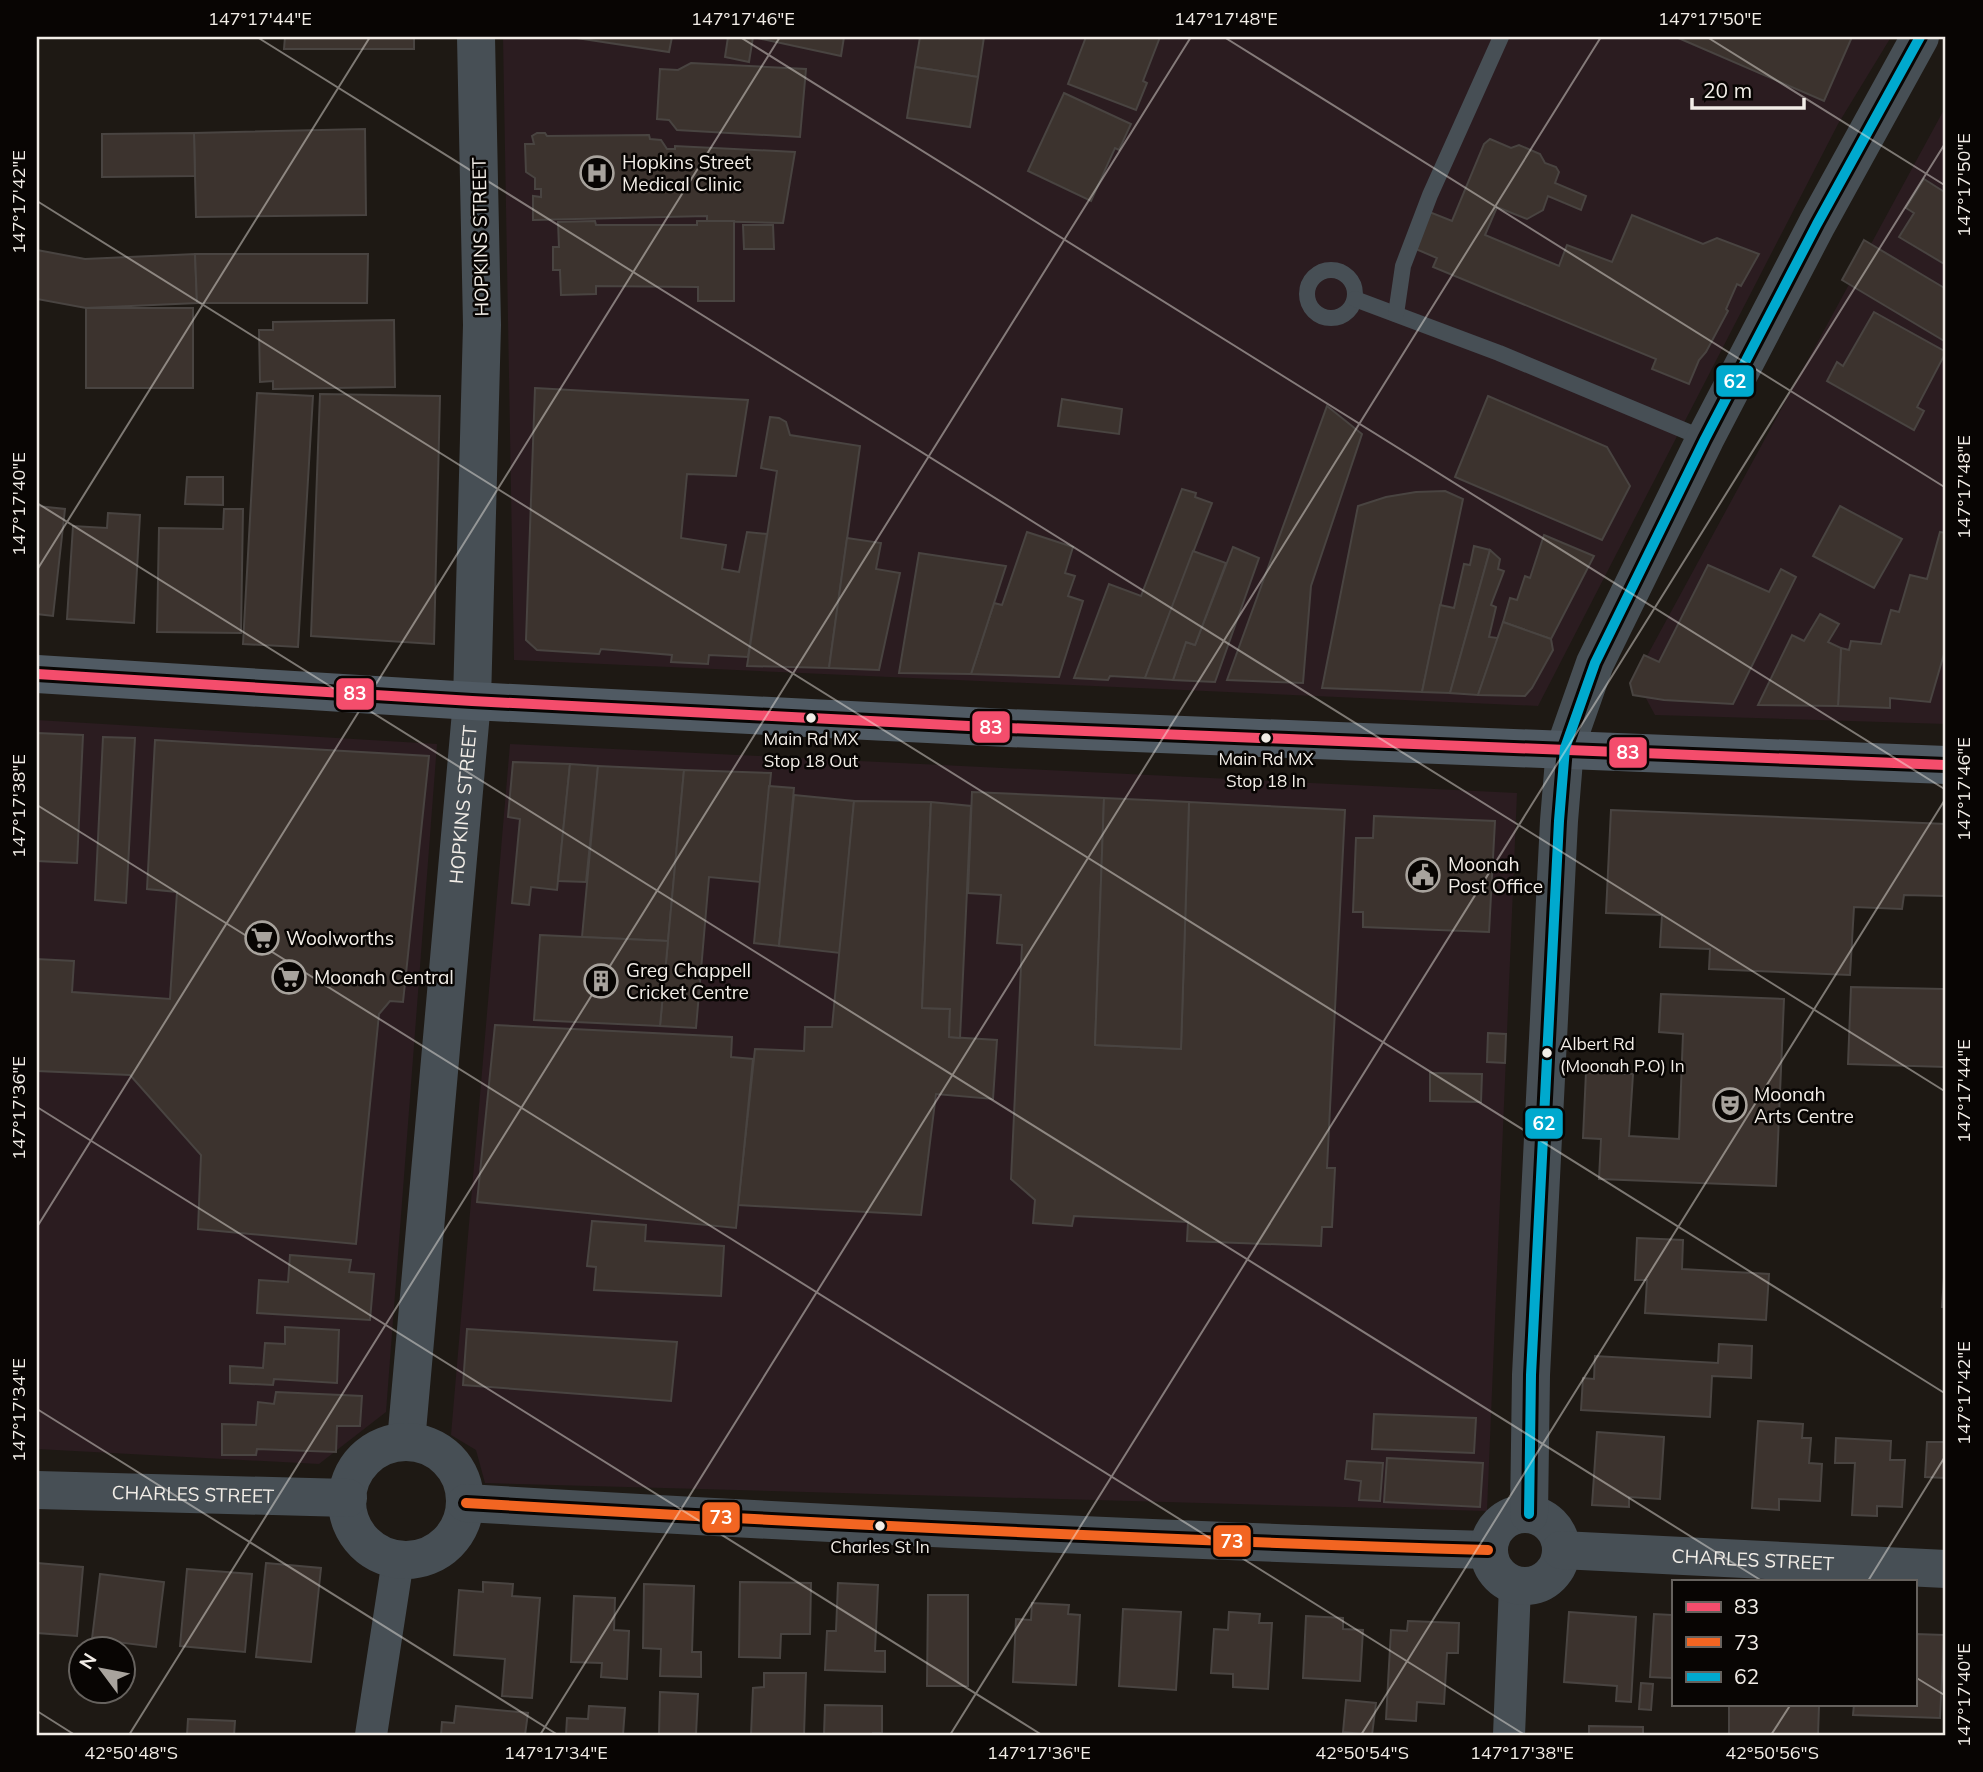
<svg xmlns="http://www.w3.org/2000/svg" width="1983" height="1772" font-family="Mulish,sans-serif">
	<rect width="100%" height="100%" fill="#1e1914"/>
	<!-- commercial -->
	<g fill="#2b1c20">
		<polygon points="503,37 1891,37 1838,124 1538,706 514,660"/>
		<polygon points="1946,106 1946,724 1655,715 1635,678"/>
		<polygon points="37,720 437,744 386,1412 319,1464 37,1449"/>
		<polygon points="510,744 1517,793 1487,1511 485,1483 476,1450 451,1435"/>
	</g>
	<!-- building -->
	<g fill="#3c332e" stroke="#494441" stroke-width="2">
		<polygon points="285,37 414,37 414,49 284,49"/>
		<polygon points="570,37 672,37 669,52"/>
		<polygon points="728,37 844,37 841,56 753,37 749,62 725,57"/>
		<polygon points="920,37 984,37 978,77 915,67"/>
		<polygon points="1086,37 1160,37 1143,81 1147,83 1136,110 1068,84"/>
		<polygon points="1676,37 1852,37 1824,101"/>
		<polygon points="691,63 806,69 800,137 677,130 669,120 657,119 660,69 678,70"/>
		<polygon points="915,67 978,77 970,127 907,118"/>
		<polygon points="1064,93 1131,124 1119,150 1115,148 1091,201 1028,171"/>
		<polygon points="365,129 366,215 196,217 194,133"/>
		<polygon points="194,133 195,176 102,177 102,134"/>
		<polygon points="537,133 545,133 547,136 649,135 650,139 661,140 667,149 675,149 675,146 795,152 783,223 707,221 707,216 533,220 533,196 541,197 541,189 535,189 535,178 526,172 525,144 534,144 532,136"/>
		<polygon points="1490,139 1511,148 1519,145 1540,154 1545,163 1556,167 1559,172 1555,183 1586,196 1581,210 1548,196 1543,210 1527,219 1497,207 1485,235 1559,266 1567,245 1612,262 1632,215 1703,244 1717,238 1759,254 1741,286 1737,284 1726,309 1728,311 1706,352 1699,360 1689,384 1652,369 1656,359 1433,267 1437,258 1411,247 1427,211 1452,221 1484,144"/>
		<polygon points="1924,179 1946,193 1946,265 1899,237 1914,213 1906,208"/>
		<polygon points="595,221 596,225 697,225 697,221 734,221 734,301 698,301 698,287 596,286 596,294 561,295 560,270 553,270 553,247 559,247 558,222"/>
		<polygon points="743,225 773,225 774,249 744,249"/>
		<polygon points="1864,240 1946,289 1946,342 1842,280"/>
		<polygon points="37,250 85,259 195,254 197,303 86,308 37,299"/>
		<polygon points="195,254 368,254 367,303 197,303"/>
		<rect x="86" y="308" width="107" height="80"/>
		<polygon points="1874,312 1946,352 1917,407 1924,411 1914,430 1827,381 1837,362 1843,366"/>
		<polygon points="394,320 395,387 273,389 273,381 260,382 259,330 273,330 273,322"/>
		<polygon points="535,388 748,400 736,476 687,474 681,538 726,545 722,569 739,572 747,532 767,534 748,657 709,655 708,664 671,662 672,655 601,649 599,654 537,650 526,640"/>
		<polygon points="257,393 313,396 298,647 243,644"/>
		<polygon points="320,394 440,396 434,644 311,636"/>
		<polygon points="1488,396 1607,447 1630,486 1602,540 1455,477"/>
		<polygon points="1062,399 1122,409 1119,434 1058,426"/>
		<polygon points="1327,406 1362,434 1311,586 1303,683 1227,680"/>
		<polygon points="770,417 779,418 786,422 790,435 860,446 829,668 747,666 777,471 761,468"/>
		<polygon points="187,477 223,477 223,505 185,504"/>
		<polygon points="1182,489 1196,493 1195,497 1212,503 1145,678 1110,676 1108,680 1074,678 1109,584 1141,596"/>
		<polygon points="1445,491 1463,499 1422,692 1322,688 1358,506 1386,497 1416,492"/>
		<polygon points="37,506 65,509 53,616 37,614"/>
		<polygon points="1840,506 1902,539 1874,588 1813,556"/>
		<polygon points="224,509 243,509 241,633 157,632 159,528 223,529"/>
		<polygon points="108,513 140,515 134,623 67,619 73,526 107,528"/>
		<polygon points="1027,532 1073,547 1065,573 1075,576 1068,596 1083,601 1059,677 971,674 994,603 1002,605"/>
		<polygon points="1940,532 1946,533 1946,647 1930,702 1890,698 1890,708 1838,706 1841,648 1849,650 1851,641 1881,644 1891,610 1899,612 1910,575 1927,579"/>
		<polygon points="1544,535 1594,556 1551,639 1503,622 1510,598 1517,600 1525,576 1530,578"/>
		<polygon points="847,538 881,543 876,569 900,573 879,670 829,668"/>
		<polygon points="1474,546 1490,550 1450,693 1422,692 1440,605 1454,608 1464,564 1470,565"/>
		<polygon points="1233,547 1259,558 1215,682 1173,680 1186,642 1195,645"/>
		<polygon points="1490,550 1500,559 1498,569 1504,571 1491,605 1496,607 1489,637 1498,638 1478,695 1450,693"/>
		<polygon points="1193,551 1226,563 1195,645 1186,642 1173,680 1145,678"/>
		<polygon points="919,553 1006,566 971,674 899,673"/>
		<polygon points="1708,565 1769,592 1781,569 1796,577 1733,704 1664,700 1633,695 1630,683 1644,655 1659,662"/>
		<polygon points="1820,614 1839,624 1828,642 1841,648 1838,706 1758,705 1792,635 1804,641"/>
		<polygon points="1503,622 1551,639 1553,650 1532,688 1525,696 1478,695"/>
		<polygon points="37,733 83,735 77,863 37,861"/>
		<polygon points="103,737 135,738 126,903 95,900"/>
		<polygon points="155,740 429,756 403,1002 390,1001 379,1014 356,1244 198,1229 201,1155 130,1075 37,1071 37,959 74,961 72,992 170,999 177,892 147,889"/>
		<polygon points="513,762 570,764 557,890 531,887 529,905 512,903 520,819 508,817"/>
		<polygon points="570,764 598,766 586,882 558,881"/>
		<polygon points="598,766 684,770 668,941 582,937"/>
		<polygon points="684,770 771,773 760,882 709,877 696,1028 660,1026"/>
		<polygon points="769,786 794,788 779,946 754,943"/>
		<polygon points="972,792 1104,798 1095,1045 1181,1049 1189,802 1345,810 1327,1168 1335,1168 1332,1227 1322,1227 1321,1246 1187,1241 1188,1222 1074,1216 1072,1226 1033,1223 1035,1200 1011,1179 1022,945 997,943 1001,895 968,893"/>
		<polygon points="794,795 854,801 840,953 779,946"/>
		<polygon points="1104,798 1189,802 1181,1049 1095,1045"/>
		<polygon points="854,801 931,802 922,1008 950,1009 949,1037 997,1040 993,1099 936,1094 921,1215 738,1205 755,1049 804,1051 805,1027 832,1027"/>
		<polygon points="931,802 971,806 960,1038 949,1037 950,1009 922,1008"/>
		<polygon points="1611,810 1946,824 1946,896 1904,895 1902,909 1854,907 1850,975 1709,969 1710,949 1660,947 1662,915 1606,913"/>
		<polygon points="1374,816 1495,821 1489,932 1363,927 1363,912 1353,912 1356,838 1373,838"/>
		<polygon points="1946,927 1946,1067 1848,1064 1851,987 1944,989"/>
		<polygon points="540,935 668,941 660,1026 534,1020"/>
		<polygon points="1661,994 1784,999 1776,1186 1599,1179 1601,1139 1583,1138 1586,1072 1633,1074 1629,1136 1679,1139 1683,1034 1659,1032"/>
		<polygon points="495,1025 732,1037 731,1057 753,1059 736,1228 477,1202"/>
		<polygon points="1488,1033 1506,1034 1505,1063 1487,1062"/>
		<polygon points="1430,1073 1482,1074 1481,1102 1430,1101"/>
		<polygon points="592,1221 646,1225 645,1241 724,1246 721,1296 594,1290 596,1267 587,1266"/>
		<polygon points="1637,1238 1683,1240 1682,1269 1769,1274 1766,1320 1645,1313 1647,1280 1635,1280"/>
		<polygon points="290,1255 351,1260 349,1272 374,1274 370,1320 257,1313 259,1280 288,1282"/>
		<polygon points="1945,1263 1946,1263 1946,1307 1942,1307"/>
		<polygon points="285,1327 339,1330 337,1383 274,1379 273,1385 230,1383 230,1366 263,1368 265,1343 285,1344"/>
		<polygon points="467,1329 677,1342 671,1401 463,1385"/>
		<polygon points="1719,1344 1752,1346 1751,1378 1712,1376 1710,1417 1581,1410 1583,1378 1594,1379 1595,1356 1718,1363"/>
		<polygon points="276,1392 362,1396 360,1426 337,1426 336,1452 257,1449 256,1455 222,1455 222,1424 256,1425 258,1402 274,1404"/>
		<polygon points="1374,1414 1476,1418 1474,1453 1372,1449"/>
		<polygon points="1758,1421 1803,1424 1802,1438 1811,1438 1809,1463 1822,1464 1820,1501 1779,1499 1779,1510 1752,1508"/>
		<polygon points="1597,1432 1664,1437 1660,1499 1629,1497 1629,1507 1592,1505"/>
		<polygon points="1836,1438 1891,1441 1890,1460 1905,1460 1902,1507 1877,1506 1877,1516 1852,1515 1855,1463 1835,1463"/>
		<polygon points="1927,1442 1946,1442 1946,1478 1925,1477"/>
		<polygon points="1387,1458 1483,1463 1480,1507 1384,1502"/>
		<polygon points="1347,1461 1383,1463 1380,1501 1359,1500 1361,1481 1345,1479"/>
		<polygon points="37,1563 83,1567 77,1636 37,1633"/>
		<polygon points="266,1563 321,1568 311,1662 256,1657"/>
		<polygon points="187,1569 252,1574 245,1652 180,1646"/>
		<polygon points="100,1574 164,1582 156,1647 92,1639"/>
		<polygon points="483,1582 513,1584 512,1596 540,1598 532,1698 502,1696 505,1659 454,1655 459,1590 483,1592"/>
		<polygon points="740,1582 811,1583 810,1634 781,1634 780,1658 739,1657"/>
		<polygon points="838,1583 878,1585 875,1651 885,1651 885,1672 825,1670 827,1631 836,1631"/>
		<polygon points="644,1584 694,1586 692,1652 701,1652 701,1677 660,1676 661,1649 643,1648"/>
		<polygon points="928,1595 968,1595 968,1686 927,1686"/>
		<polygon points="574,1596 615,1598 614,1630 629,1631 627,1679 601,1677 602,1663 571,1662"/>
		<polygon points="1032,1603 1069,1605 1068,1614 1080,1615 1076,1685 1013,1682 1016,1619 1031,1620"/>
		<polygon points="1673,1605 1673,1678 1650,1677 1654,1614 1672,1615"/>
		<polygon points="1123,1609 1181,1612 1176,1690 1119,1686"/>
		<polygon points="1229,1612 1260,1614 1259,1623 1272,1623 1268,1689 1233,1687 1233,1674 1211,1673 1214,1629 1228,1630"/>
		<polygon points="1569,1612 1636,1617 1631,1702 1616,1701 1617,1686 1564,1682"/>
		<polygon points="1306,1616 1343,1618 1343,1629 1363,1630 1360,1681 1303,1678"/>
		<polygon points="1408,1621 1459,1623 1458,1653 1447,1653 1444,1704 1417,1702 1416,1721 1386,1719 1391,1630 1407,1631"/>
		<polygon points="1915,1634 1944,1635 1940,1718 1853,1715 1854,1704 1915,1704"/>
		<polygon points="764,1673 806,1673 804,1735 751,1735 753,1688 764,1687"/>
		<polygon points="1641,1683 1653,1684 1651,1710 1639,1709"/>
		<polygon points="660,1692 698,1694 696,1735 659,1735"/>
		<polygon points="1346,1700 1376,1703 1372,1735 1343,1732"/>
		<polygon points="1764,1704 1819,1704 1819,1706"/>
		<polygon points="825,1705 882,1706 882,1733 873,1733 873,1735 824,1735"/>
		<polygon points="1729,1705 1819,1706 1818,1735 1729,1735"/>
		<polygon points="456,1706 528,1713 525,1735 441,1735 442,1722 454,1723"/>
		<polygon points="589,1706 625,1708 623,1735 566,1735 567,1718 588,1719"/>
		<polygon points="188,1719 235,1721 234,1735 187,1735"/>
		<polygon points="1589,1726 1643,1727 1643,1735 1589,1735"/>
	</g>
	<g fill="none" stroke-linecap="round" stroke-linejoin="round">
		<!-- service -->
		<g stroke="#474f55" stroke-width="16">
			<circle cx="1331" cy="294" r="24"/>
			<polyline points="1355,299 1499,353 1705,439"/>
			<polyline points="1396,314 1403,266 1430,195 1501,37"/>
		</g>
		<!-- minor -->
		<g stroke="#474f55" stroke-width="32">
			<polyline points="371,1735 398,1560"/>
			<polyline points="1509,1735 1515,1586"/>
		</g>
		<!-- tertiary -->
		<g stroke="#474f55" stroke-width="38">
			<path id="s1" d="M406,1442L472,701L482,325L476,37"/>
			<circle cx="406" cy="1501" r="59"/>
			<path id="s2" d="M37,1490L348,1498"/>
			<path d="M466,1503C806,1523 1147,1540 1488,1550"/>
			<circle cx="1525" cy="1550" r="36"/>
			<polyline points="1529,1514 1531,1375 1559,821 1565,748 1595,663 1705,439 1817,224 1920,37"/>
			<path id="s3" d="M1561,1550L1946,1569"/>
		</g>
		<!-- secondary -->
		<polyline stroke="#505a63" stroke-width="38" points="37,674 472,701 1008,728 1946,765"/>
		<defs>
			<polyline id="bus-1" points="37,674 472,701 1008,728 1946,765"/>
			<path id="bus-2" d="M466,1503C806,1523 1147,1540 1488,1550"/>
			<polyline id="bus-3" points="1529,1514 1531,1375 1559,821 1565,748 1595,663 1705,439 1817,224 1920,37"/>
		</defs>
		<!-- bus-1 casing -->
		<use href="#bus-1" stroke="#080503" stroke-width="16"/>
		<!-- bus-2 casing -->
		<use href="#bus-2" stroke="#080503" stroke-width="16"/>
		<!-- bus-3 casing -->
		<use href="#bus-3" stroke="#080503" stroke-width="16"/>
		<!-- bus-1 -->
		<use href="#bus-1" stroke="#f44d6c" stroke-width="10"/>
		<!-- bus-2 -->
		<use href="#bus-2" stroke="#f26522" stroke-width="10"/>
		<!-- bus-3 -->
		<use href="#bus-3" stroke="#00a9ce" stroke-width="10"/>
	</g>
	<!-- ticks -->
	<path fill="none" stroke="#f2ede7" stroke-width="2" stroke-opacity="0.45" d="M257,37L1946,1092M740,37L1946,790M1224,37L1946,488M1707,37L1946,186M37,201L1946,1394M37,503L1762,1581M37,570L370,37M37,805L1525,1735M37,1107L1042,1735M37,1227L780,37M37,1409L558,1735M1868,1581L1946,1455M1915,1677L1946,1696M37,1711L75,1735M129,1735L1191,37M540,1735L1601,37M950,1735L1946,142M1361,1735L1946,798M1771,1735L1791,1704"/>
	<!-- icons -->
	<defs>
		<symbol id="hospital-ring" viewBox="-11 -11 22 22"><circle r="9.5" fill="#080503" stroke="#a8a39d" stroke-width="1.5"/><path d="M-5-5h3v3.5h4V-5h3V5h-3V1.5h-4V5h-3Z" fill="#a8a39d"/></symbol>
		<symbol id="civic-ring" viewBox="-11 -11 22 22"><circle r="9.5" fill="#080503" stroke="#a8a39d" stroke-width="1.5"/><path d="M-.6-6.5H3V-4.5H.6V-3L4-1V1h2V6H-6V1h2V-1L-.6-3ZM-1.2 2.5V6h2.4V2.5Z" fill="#a8a39d"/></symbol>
		<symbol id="supermarket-ring" viewBox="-11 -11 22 22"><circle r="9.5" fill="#080503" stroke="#a8a39d" stroke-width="1.5"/><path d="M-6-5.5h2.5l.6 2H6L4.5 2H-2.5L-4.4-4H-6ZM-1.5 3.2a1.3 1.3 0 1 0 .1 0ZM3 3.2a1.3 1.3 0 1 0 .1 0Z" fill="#a8a39d"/></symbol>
		<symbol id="building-ring" viewBox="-11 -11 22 22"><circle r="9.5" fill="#080503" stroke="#a8a39d" stroke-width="1.5"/><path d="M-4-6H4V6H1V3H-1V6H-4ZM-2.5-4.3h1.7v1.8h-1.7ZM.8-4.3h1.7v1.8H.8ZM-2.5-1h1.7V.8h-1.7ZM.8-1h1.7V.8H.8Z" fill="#a8a39d"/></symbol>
		<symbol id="theatre-ring" viewBox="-11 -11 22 22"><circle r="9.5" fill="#080503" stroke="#a8a39d" stroke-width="1.5"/><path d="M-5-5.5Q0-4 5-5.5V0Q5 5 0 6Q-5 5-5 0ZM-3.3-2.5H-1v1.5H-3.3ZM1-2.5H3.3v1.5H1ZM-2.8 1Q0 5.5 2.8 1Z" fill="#a8a39d"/></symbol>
	</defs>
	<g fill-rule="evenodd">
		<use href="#hospital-ring" x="578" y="154" width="38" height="38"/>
		<use href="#civic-ring" x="1404" y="856" width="38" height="38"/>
		<use href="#supermarket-ring" x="243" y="919" width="38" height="38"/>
		<use href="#supermarket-ring" x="270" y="958" width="38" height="38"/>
		<use href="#building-ring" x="582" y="962" width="38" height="38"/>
		<use href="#theatre-ring" x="1711" y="1086" width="38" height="38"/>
	</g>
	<!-- markers -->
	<g fill="#f2ede7" stroke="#080503" stroke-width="2.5">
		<circle cx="811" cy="718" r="6"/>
		<circle cx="1266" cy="738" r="6"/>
		<circle cx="1547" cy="1053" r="6"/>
		<circle cx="880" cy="1526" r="6"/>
	</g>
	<g text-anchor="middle" stroke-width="5" stroke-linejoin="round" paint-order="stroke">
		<!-- bus labels -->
		<g font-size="17" fill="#f2ede7" stroke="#080503">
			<text x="811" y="745">Main Rd MX<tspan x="811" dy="22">Stop 18 Out</tspan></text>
			<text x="1266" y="765">Main Rd MX<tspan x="1266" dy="22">Stop 18 In</tspan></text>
			<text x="1560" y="1050" text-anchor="start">Albert Rd<tspan x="1560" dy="22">(Moonah P.O) In</tspan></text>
			<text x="880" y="1553">Charles St In</text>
		</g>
		<!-- poi labels -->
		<g font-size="19" fill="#f2ede7" stroke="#080503" text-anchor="start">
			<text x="622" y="169">Hopkins Street<tspan x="622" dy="22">Medical Clinic</tspan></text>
			<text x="1448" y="871">Moonah<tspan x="1448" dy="22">Post Office</tspan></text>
			<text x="286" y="945">Woolworths</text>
			<text x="626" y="977">Greg Chappell<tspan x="626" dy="22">Cricket Centre</tspan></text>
			<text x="314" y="984">Moonah Central</text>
			<text x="1754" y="1101">Moonah<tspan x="1754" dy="22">Arts Centre</tspan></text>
		</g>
		<!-- street labels -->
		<g font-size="19" fill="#f2ede7" stroke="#080503">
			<text transform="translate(480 237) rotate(-91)" y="7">HOPKINS STREET</text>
			<text dy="7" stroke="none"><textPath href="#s1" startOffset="640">HOPKINS STREET</textPath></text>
			<text dy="7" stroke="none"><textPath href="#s2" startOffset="156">CHARLES STREET</textPath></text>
			<text dy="7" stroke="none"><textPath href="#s3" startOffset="192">CHARLES STREET</textPath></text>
		</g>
	</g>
	<g stroke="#080503" stroke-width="2.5">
		<rect x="1715" y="364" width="40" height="34" rx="7" fill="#00a9ce"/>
		<rect x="335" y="677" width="40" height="34" rx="7" fill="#f44d6c"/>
		<rect x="971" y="710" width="40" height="34" rx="7" fill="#f44d6c"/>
		<rect x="1608" y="736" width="40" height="33" rx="7" fill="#f44d6c"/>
		<rect x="1524" y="1107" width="40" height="33" rx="7" fill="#00a9ce"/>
		<rect x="701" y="1501" width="40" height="33" rx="7" fill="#f26522"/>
		<rect x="1212" y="1524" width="40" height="34" rx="7" fill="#f26522"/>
	</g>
	<g font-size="19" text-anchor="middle" font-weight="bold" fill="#fff">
		<text x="1735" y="388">62</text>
		<text x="355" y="700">83</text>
		<text x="991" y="734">83</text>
		<text x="1628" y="759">83</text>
		<text x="1544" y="1130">62</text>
		<text x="721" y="1524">73</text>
		<text x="1232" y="1548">73</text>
	</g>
	<!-- border -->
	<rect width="1983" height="1772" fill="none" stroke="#080503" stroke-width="77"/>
	<!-- legend -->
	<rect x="1672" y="1580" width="245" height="126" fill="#080503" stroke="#66625e" stroke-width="2"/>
	<rect x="1686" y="1602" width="35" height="10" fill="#f44d6c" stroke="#66625e" stroke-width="2"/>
	<text x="1734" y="1614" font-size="21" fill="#f2ede7">83</text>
	<rect x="1686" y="1637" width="35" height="10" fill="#f26522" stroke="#66625e" stroke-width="2"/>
	<text x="1734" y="1650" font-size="21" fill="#f2ede7">73</text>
	<rect x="1686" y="1672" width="35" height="10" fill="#00a9ce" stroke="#66625e" stroke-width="2"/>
	<text x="1734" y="1684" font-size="21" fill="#f2ede7">62</text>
	<!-- north arrow -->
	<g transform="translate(102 1670) rotate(302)"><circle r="33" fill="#080503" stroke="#66625e" stroke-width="2"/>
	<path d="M0-5L12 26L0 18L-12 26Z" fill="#a8a39d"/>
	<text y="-10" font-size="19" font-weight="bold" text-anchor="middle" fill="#f2ede7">N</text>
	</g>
	<!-- scale -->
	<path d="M1692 98v10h112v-10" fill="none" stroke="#f2ede7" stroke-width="3.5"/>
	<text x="1703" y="98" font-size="21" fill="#f2ede7" stroke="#080503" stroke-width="5" paint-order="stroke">20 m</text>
	<rect x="38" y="38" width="1906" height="1696" fill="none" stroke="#f2ede7" stroke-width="2.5"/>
	<g font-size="18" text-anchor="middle" fill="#f2ede7">
		<text x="260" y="25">147°17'44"E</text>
		<text x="743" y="25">147°17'46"E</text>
		<text x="1226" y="25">147°17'48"E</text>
		<text x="1710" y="25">147°17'50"E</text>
		<text transform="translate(1964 185) rotate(-90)" y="6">147°17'50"E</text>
		<text transform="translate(19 202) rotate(-90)" y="6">147°17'42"E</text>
		<text transform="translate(1964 487) rotate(-90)" y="6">147°17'48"E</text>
		<text transform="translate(19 504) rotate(-90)" y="6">147°17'40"E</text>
		<text transform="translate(1964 789) rotate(-90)" y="6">147°17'46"E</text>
		<text transform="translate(19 806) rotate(-90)" y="6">147°17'38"E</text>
		<text transform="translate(1964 1091) rotate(-90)" y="6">147°17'44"E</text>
		<text transform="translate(19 1108) rotate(-90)" y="6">147°17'36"E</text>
		<text transform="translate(1964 1393) rotate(-90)" y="6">147°17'42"E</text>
		<text transform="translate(19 1410) rotate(-90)" y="6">147°17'34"E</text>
		<text transform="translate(1964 1695) rotate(-90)" y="6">147°17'40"E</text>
		<text x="131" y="1759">42°50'48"S</text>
		<text x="556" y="1759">147°17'34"E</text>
		<text x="1039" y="1759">147°17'36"E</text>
		<text x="1362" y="1759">42°50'54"S</text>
		<text x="1522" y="1759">147°17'38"E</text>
		<text x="1772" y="1759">42°50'56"S</text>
	</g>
</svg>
